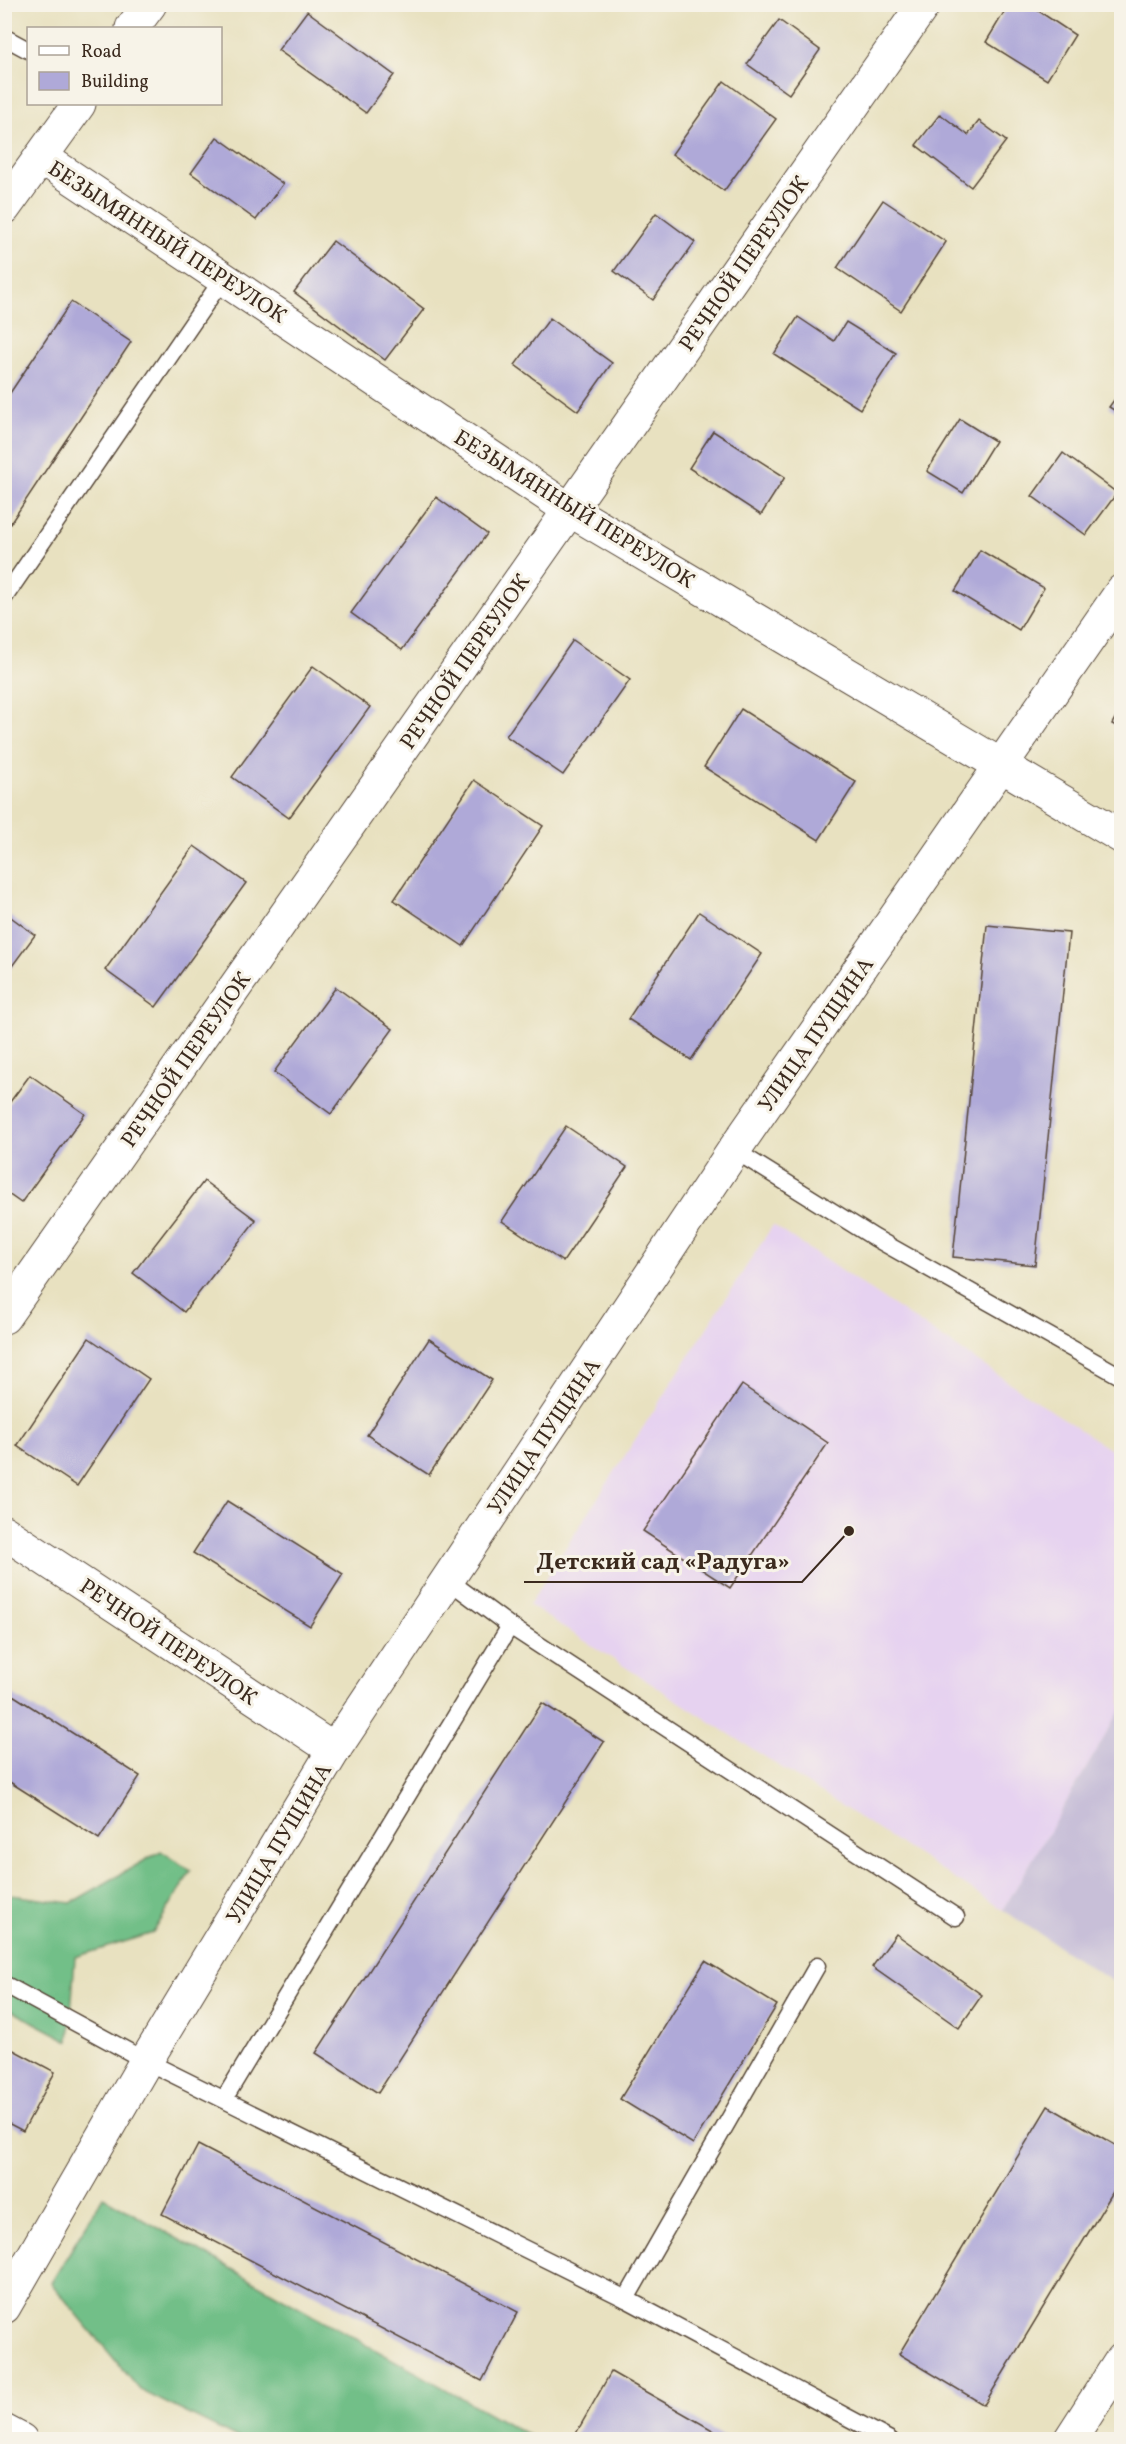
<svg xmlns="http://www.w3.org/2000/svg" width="1126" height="2444" font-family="Vollkorn,serif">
	<rect width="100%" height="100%" fill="#f7f3e8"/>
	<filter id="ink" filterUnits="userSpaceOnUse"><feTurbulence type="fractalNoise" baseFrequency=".0167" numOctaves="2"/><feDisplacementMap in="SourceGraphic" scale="12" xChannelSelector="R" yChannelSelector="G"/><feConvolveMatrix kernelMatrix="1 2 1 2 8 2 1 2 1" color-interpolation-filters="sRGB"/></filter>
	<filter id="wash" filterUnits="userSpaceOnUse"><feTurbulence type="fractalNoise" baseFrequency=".008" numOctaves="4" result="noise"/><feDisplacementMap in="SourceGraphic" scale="24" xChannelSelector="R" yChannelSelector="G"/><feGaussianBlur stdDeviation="1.35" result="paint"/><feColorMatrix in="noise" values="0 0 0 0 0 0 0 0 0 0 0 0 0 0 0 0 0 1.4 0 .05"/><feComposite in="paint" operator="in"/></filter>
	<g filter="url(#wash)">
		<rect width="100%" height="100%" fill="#e8e1c0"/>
		<!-- built -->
		<polygon fill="#e6d2f0" points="773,1225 1121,1457 1121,1709 1003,1910 529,1605"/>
		<!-- industrial -->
		<polygon fill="#c8bfd8" points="1121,1709 1121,1987 1003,1910"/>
		<!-- forest -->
		<g fill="#72bf88" stroke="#567453" stroke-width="1.5">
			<polygon points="161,1851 191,1871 153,1933 75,1957 69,2041 5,2007 4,1894 71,1903"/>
			<polygon points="103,2197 535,2439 239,2439 140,2390 51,2283"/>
		</g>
		<g id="blocks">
			<!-- building -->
			<g fill="#afa9d8">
				<polygon points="1009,4 1028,4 1075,35 1047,80 986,42"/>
				<polygon points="307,11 394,75 366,113 278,50"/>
				<polygon points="779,20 820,50 789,94 747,64"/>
				<polygon points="724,81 776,119 724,191 672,154"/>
				<polygon points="940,114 968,135 979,121 1006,141 971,187 916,145"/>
				<polygon points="217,137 283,184 256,220 191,173"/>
				<polygon points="883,200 946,242 901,311 837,268"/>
				<polygon points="656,213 695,242 653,300 614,271"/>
				<polygon points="333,241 424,309 385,360 294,292"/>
				<polygon points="71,302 131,342 4,533 4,402"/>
				<polygon points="798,317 834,341 846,322 896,353 860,409 774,354"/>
				<polygon points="550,318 612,363 578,411 515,365"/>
				<polygon points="1122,389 1122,415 1109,407"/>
				<polygon points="960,419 995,441 963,493 927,471"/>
				<polygon points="713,431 785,477 761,515 689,468"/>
				<polygon points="1063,453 1117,493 1086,535 1032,496"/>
				<polygon points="436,497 487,534 402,650 351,613"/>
				<polygon points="980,550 1044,588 1019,630 955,591"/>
				<polygon points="573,640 630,680 563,775 506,736"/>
				<polygon points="313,666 370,707 289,818 232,777"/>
				<polygon points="1122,706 1122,729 1112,724"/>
				<polygon points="741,709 856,782 819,840 704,767"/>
				<polygon points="474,780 543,826 463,946 394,900"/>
				<polygon points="194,846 246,883 156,1007 105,970"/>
				<polygon points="4,912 35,935 4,977"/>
				<polygon points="699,912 762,954 691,1060 628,1019"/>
				<polygon points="987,925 1069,933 1035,1265 953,1257"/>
				<polygon points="336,987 393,1029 331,1114 274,1072"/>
				<polygon points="30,1075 85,1114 21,1203 4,1191 4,1110"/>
				<polygon points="566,1126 627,1167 563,1262 502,1221"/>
				<polygon points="204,1181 256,1220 184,1312 133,1273"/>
				<polygon points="89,1338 149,1379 77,1486 17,1446"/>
				<polygon points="429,1339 492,1380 429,1475 367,1435"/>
				<polygon points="742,1385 828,1443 730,1588 643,1531"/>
				<polygon points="227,1501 343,1574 310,1626 193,1553"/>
				<polygon points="8,1692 140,1776 99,1839 5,1779 5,1697"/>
				<polygon points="542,1703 604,1742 378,2093 316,2053"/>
				<polygon points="896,1934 982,1995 959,2028 872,1967"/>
				<polygon points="705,1961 777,2005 693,2144 620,2099"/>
				<polygon points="4,2045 55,2072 23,2131 4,2121"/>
				<polygon points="1048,2106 1122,2149 1122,2177 984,2405 899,2354"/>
				<polygon points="198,2145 518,2312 482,2381 162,2214"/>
				<polygon points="611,2372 730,2440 579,2440 574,2437"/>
			</g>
		</g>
	</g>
	<g filter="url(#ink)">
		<use href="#blocks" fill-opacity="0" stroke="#554536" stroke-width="1.5"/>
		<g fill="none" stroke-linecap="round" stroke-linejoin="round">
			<defs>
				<g id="service">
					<polyline points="4,37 28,50"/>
					<polyline points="4,598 224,277"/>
					<polyline points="734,1150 875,1238 1122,1377"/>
					<polyline points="448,1580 510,1626"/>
					<polyline points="4,1984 146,2061 626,2299 890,2440"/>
					<polyline points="224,2099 510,1626 956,1917"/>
					<polyline points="626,2299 817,1966"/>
				</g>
				<g id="minor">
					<polyline points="41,157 570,510 1122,837"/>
					<polyline points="4,1317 924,4"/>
					<polyline points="4,1532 334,1750"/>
					<polyline points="4,2307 146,2061 334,1750 734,1150 1122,591"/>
				</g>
				<g id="tertiary">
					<polyline points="132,28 150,4"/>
					<polyline points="4,208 79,104"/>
					<polyline points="1070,2440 1122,2359"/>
				</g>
				<polyline id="secondary" points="4,2431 21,2440"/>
			</defs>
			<!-- service casing -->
			<use href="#service" stroke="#554536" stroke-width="19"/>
			<!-- minor casing -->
			<use href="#minor" stroke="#554536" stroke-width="35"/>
			<!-- tertiary casing -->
			<use href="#tertiary" stroke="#554536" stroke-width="35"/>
			<!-- secondary casing -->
			<use href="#secondary" stroke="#554536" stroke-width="35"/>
			<!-- service -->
			<use href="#service" stroke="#fff" stroke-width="16"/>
			<!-- minor -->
			<use href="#minor" stroke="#fff" stroke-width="33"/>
			<!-- tertiary -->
			<use href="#tertiary" stroke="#fff" stroke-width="33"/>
			<!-- secondary -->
			<use href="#secondary" stroke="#fff" stroke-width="33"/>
		</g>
	</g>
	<g text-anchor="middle" stroke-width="6" stroke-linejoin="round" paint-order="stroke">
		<!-- street labels -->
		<g font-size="22" fill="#3b2a1e" stroke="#f7f3e8">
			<text transform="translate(168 241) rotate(33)" y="8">БЕЗЫМЯННЫЙ ПЕРЕУЛОК</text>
			<text transform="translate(743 263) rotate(-55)" y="8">РЕЧНОЙ ПЕРЕУЛОК</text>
			<text transform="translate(575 508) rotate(32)" y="8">БЕЗЫМЯННЫЙ ПЕРЕУЛОК</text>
			<text transform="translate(464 661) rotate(-55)" y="8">РЕЧНОЙ ПЕРЕУЛОК</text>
			<text transform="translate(815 1034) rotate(-55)" y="8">УЛИЦА ПУЩИНА</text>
			<text transform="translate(185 1059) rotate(-55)" y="8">РЕЧНОЙ ПЕРЕУЛОК</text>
			<text transform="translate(543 1436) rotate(-56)" y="8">УЛИЦА ПУЩИНА</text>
			<text transform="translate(169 1641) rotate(34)" y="8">РЕЧНОЙ ПЕРЕУЛОК</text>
			<text transform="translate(278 1843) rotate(-59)" y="8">УЛИЦА ПУЩИНА</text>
		</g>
	</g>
	<!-- callouts -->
	<path fill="none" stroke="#3b2a1e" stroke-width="2" d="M849 1531L802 1582H524"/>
	<circle fill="#3b2a1e" stroke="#f7f3e8" stroke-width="2" cx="849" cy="1531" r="6"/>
	<g font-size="24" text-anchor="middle" font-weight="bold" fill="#3b2a1e" stroke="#f7f3e8" stroke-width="6" stroke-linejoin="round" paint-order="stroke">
		<text x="663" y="1569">Детский сад «Радуга»</text>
	</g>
	<!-- margin -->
	<rect width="1126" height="2444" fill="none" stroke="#f7f3e8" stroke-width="24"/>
	<!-- legend -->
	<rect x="27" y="27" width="195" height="78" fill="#f7f3e8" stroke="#aca397" stroke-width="1.5"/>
	<rect x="39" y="46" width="30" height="9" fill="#ffffff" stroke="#aca397" stroke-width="1.5"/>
	<text x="81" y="57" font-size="18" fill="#3b2a1e">Road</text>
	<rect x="39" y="72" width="30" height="18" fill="#afa9d8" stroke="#aca397" stroke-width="1.5"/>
	<text x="81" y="87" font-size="18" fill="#3b2a1e">Building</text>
</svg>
